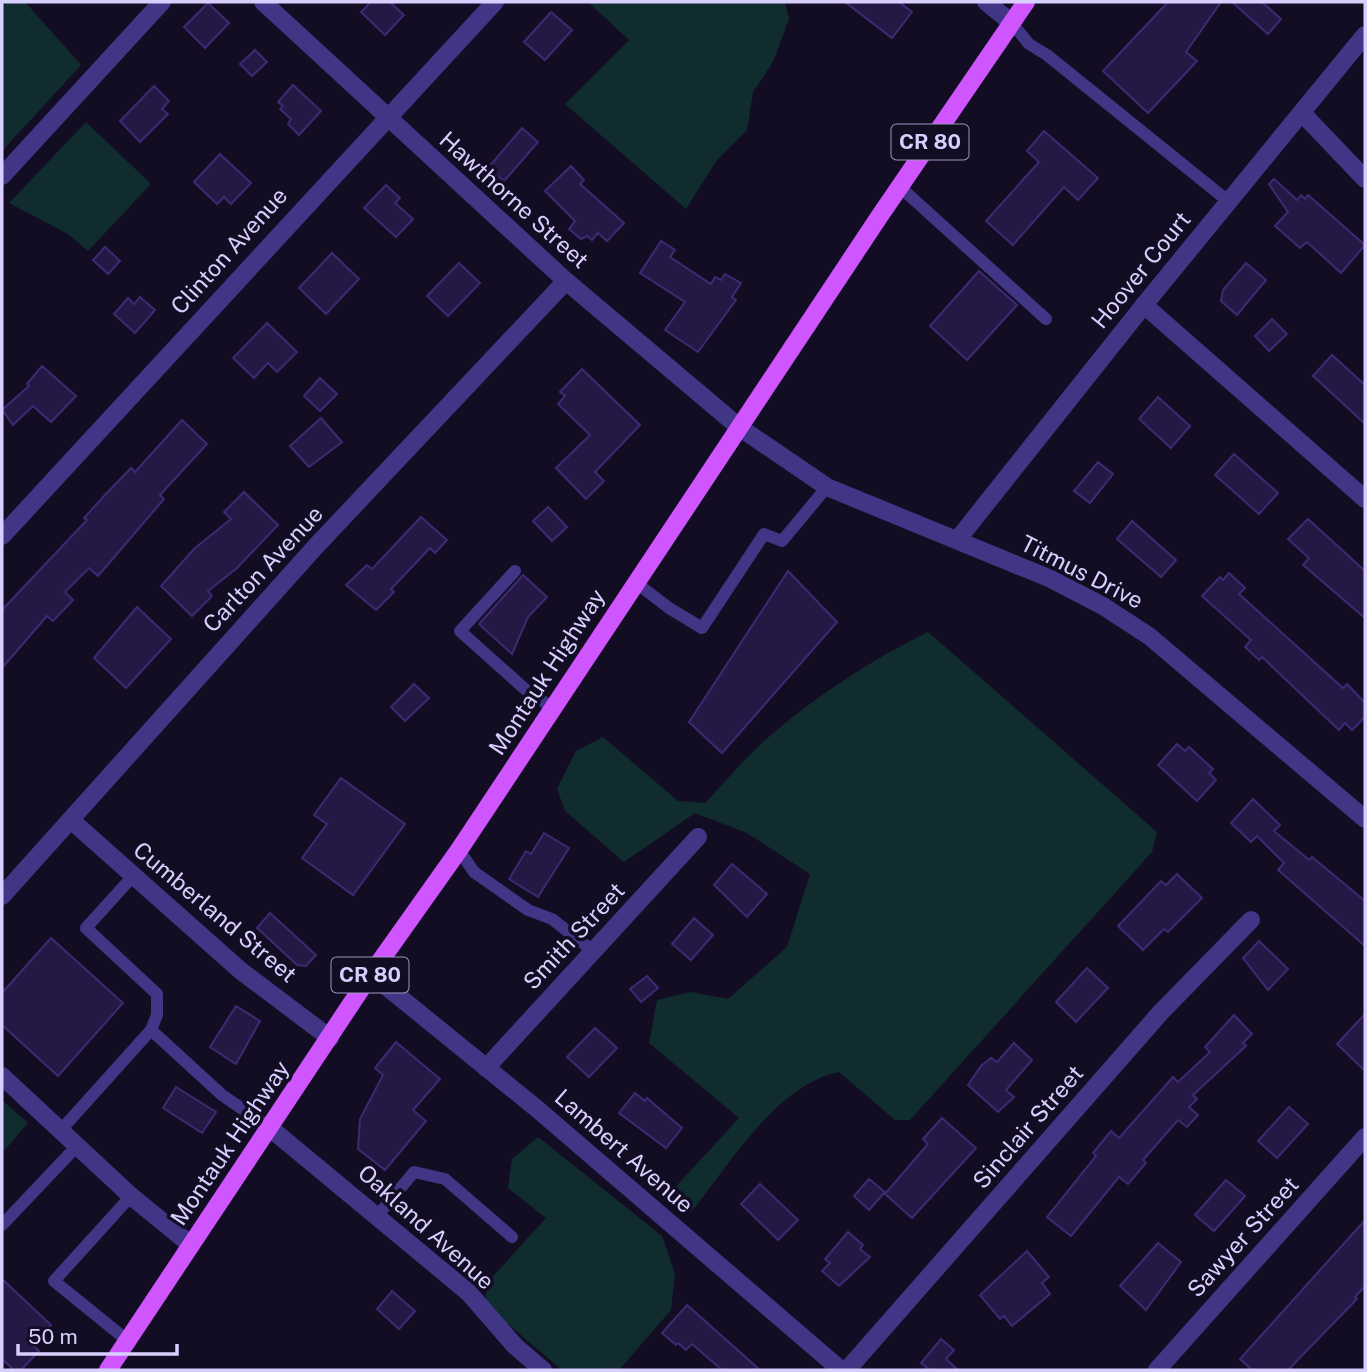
<svg xmlns="http://www.w3.org/2000/svg" width="1367" height="1372" font-family="'Public Sans',sans-serif">
	<rect width="100%" height="100%" fill="#130d24"/>
	<!-- green -->
	<g fill="#102c2e">
		<polygon points="2,2 25,2 81,65 3,150"/>
		<polygon points="588,2 785,2 789,19 773,62 753,92 747,130 717,160 686,209 565,104 629,40"/>
		<polygon points="86,122 151,184 88,251 68,234 9,203"/>
		<path d="M928,632L1157,832L1152,852L910,1120H895L839,1072C776,1085 730,1164 691,1212L668,1195L739,1118L649,1043L657,1000L691,992L728,999L787,947L810,874L747,833L695,813L624,862L565,811L557,789L576,751L603,737L678,801L705,803C725,782 744,759 765,740C815,697 869,661 928,632Z"/>
		<polygon points="2,1100 28,1123 2,1153"/>
		<polygon points="538,1137 662,1236 675,1274 671,1310 619,1370 562,1370 487,1306 485,1285 546,1218 508,1188 512,1159"/>
	</g>
	<!-- building -->
	<g fill="#251845" stroke="#3e2973" stroke-width="2">
		<polygon points="371,2 390,2 404,15 385,35 361,12"/>
		<polygon points="845,2 899,2 912,12 892,38"/>
		<polygon points="1168,2 1221,2 1186,52 1197,61 1148,113 1103,71"/>
		<polygon points="1232,2 1262,2 1281,19 1268,34"/>
		<polygon points="208,3 229,23 205,48 184,27"/>
		<polygon points="551,12 572,30 545,60 524,42"/>
		<polygon points="255,50 267,62 252,76 240,64"/>
		<polygon points="293,85 321,111 299,135 288,124 291,119 280,109 283,106 278,102"/>
		<polygon points="154,86 169,101 162,109 168,114 140,142 120,121"/>
		<polygon points="522,128 538,142 504,181 488,168"/>
		<polygon points="1044,131 1098,178 1078,200 1064,187 1013,245 986,221 1039,162 1027,151"/>
		<polygon points="220,154 251,183 231,204 224,197 217,204 194,182"/>
		<polygon points="571,166 584,180 580,184 624,223 607,241 598,233 592,240 587,236 581,239 569,229 575,221 545,191"/>
		<polygon points="1274,179 1297,200 1301,195 1305,199 1308,195 1365,245 1341,273 1307,242 1300,248 1275,226 1288,212 1269,184"/>
		<polygon points="386,185 400,198 395,203 413,219 396,237 364,208"/>
		<polygon points="661,241 675,250 670,257 711,284 715,277 721,280 725,274 741,283 732,297 736,300 698,352 665,330 685,302 640,273"/>
		<polygon points="105,247 120,261 108,274 93,260"/>
		<polygon points="332,253 359,279 326,314 299,288"/>
		<polygon points="459,263 480,283 448,316 427,296"/>
		<polygon points="1246,263 1266,280 1237,315 1221,301 1223,290"/>
		<polygon points="979,271 1017,305 967,360 930,326"/>
		<polygon points="140,297 155,310 135,333 114,314 128,298 134,304"/>
		<polygon points="1272,319 1287,334 1269,351 1255,336"/>
		<polygon points="267,323 297,352 277,372 268,363 254,378 233,358"/>
		<polygon points="1332,355 1365,385 1365,424 1313,376"/>
		<polygon points="42,366 76,396 51,422 33,406 13,425 2,410 29,386 27,384"/>
		<polygon points="582,369 640,425 595,472 604,481 586,499 556,468 590,435 558,404 565,396 560,392"/>
		<polygon points="320,378 337,394 320,411 304,396"/>
		<polygon points="1158,397 1190,426 1171,448 1139,419"/>
		<polygon points="321,418 342,442 309,467 290,446"/>
		<polygon points="182,420 207,444 160,495 164,499 98,576 89,568 65,592 73,600 53,621 47,616 2,668 2,610 87,520 84,518 104,496 131,468 135,472"/>
		<polygon points="1234,454 1278,493 1259,514 1215,475"/>
		<polygon points="1098,462 1113,474 1090,503 1074,491"/>
		<polygon points="244,492 278,525 237,568 208,591 212,596 192,616 161,586 194,549 231,519 224,512"/>
		<polygon points="548,507 567,527 552,541 533,521"/>
		<polygon points="421,517 447,540 435,553 430,548 391,589 394,592 376,610 346,585 367,565 372,569"/>
		<polygon points="1308,519 1365,571 1365,618 1303,565 1309,558 1288,539"/>
		<polygon points="1132,521 1176,560 1161,577 1117,539"/>
		<polygon points="788,571 837,622 722,753 689,722"/>
		<polygon points="1229,573 1245,588 1239,594 1343,688 1347,684 1365,703 1365,717 1352,730 1345,723 1339,730 1262,657 1259,660 1245,647 1251,640 1202,596 1220,577 1223,580"/>
		<polygon points="523,575 547,597 528,617 512,654 479,624"/>
		<polygon points="137,607 171,639 126,688 94,658"/>
		<polygon points="414,684 429,698 405,721 391,707"/>
		<polygon points="1177,744 1185,751 1189,747 1213,769 1209,773 1216,780 1197,801 1158,765"/>
		<polygon points="341,778 405,824 353,895 302,858 327,824 314,815"/>
		<polygon points="1253,799 1280,825 1274,831 1309,860 1312,857 1365,901 1365,946 1278,870 1284,863 1257,836 1251,842 1231,823"/>
		<polygon points="544,833 569,848 538,897 509,879 526,851 531,854"/>
		<polygon points="732,864 767,894 747,917 714,885"/>
		<polygon points="1177,874 1202,898 1168,932 1164,929 1143,950 1118,926 1161,881 1166,885"/>
		<polygon points="270,913 316,955 306,966 297,965 257,928"/>
		<polygon points="694,918 713,935 691,960 672,944"/>
		<polygon points="51,938 123,1003 58,1076 2,1025 2,993"/>
		<polygon points="1259,941 1288,969 1268,990 1243,958"/>
		<polygon points="1087,968 1108,988 1076,1022 1056,1002"/>
		<polygon points="647,976 658,988 641,1002 630,989"/>
		<polygon points="236,1006 260,1021 236,1064 210,1047"/>
		<polygon points="1365,1014 1365,1071 1337,1044"/>
		<polygon points="1234,1015 1252,1034 1243,1043 1246,1046 1193,1095 1197,1099 1189,1107 1198,1115 1187,1127 1178,1120 1143,1160 1146,1163 1128,1184 1119,1177 1071,1236 1047,1217 1096,1156 1093,1153 1111,1131 1119,1138 1173,1077 1178,1082 1210,1052 1205,1047"/>
		<polygon points="595,1028 617,1048 589,1077 567,1057"/>
		<polygon points="396,1042 440,1079 413,1110 426,1121 385,1170 358,1149 360,1119 383,1075 375,1068"/>
		<polygon points="1014,1043 1032,1060 1006,1090 1014,1097 998,1112 968,1085 981,1066 991,1058 997,1062"/>
		<polygon points="176,1087 216,1112 202,1133 163,1108"/>
		<polygon points="635,1093 645,1101 647,1098 682,1128 666,1148 619,1113"/>
		<polygon points="1289,1107 1308,1124 1277,1158 1258,1141"/>
		<polygon points="942,1118 976,1148 912,1218 885,1194 928,1144 923,1139"/>
		<polygon points="869,1179 885,1192 869,1210 854,1196"/>
		<polygon points="1226,1180 1245,1196 1214,1231 1195,1215"/>
		<polygon points="760,1184 798,1220 778,1240 741,1204"/>
		<polygon points="1365,1220 1365,1286 1355,1297 1357,1299 1288,1370 1252,1370 1240,1359"/>
		<polygon points="848,1232 863,1245 860,1249 870,1257 839,1286 822,1271 830,1263 825,1259"/>
		<polygon points="1158,1243 1181,1262 1146,1310 1120,1286"/>
		<polygon points="1027,1251 1049,1277 1042,1283 1050,1294 1012,1326 1004,1316 1000,1319 980,1295"/>
		<polygon points="2,1279 51,1325 33,1345 39,1351 21,1370 14,1370 2,1359"/>
		<polygon points="392,1291 415,1311 399,1329 377,1309"/>
		<polygon points="687,1305 760,1370 722,1370 692,1344 686,1350 678,1343 676,1345 662,1333"/>
		<polygon points="941,1339 954,1350 946,1359 958,1370 930,1370 921,1363"/>
	</g>
	<g fill="none" stroke-linecap="round" stroke-linejoin="round">
		<!-- service -->
		<g stroke="#403685" stroke-width="12">
			<polyline points="1011,22 1029,44 1047,55 1228,201"/>
			<polyline points="900,187 1046,319"/>
			<polyline points="515,571 460,631 526,690 553,708"/>
			<polyline points="635,582 669,608 702,628 764,534 782,541 827,487"/>
			<polyline points="459,850 474,872 528,910 552,919 593,951"/>
			<polyline points="151,1030 222,1095 270,1128"/>
			<polyline points="61,1130 151,1030 157,1015 157,994 86,928 133,876"/>
			<polyline points="378,1215 414,1172 445,1179 512,1237"/>
			<polyline points="2,1225 77,1146"/>
			<polyline points="128,1341 54,1281 131,1196"/>
		</g>
		<!-- minor -->
		<g stroke="#403685" stroke-width="18">
			<polyline points="263,2 566,281 739,427 827,487 1051,579 1103,606 1149,636 1365,819"/>
			<polyline points="986,2 1011,22"/>
			<polyline points="1302,113 1365,179"/>
			<polyline points="2,176 162,2"/>
			<polyline points="1144,305 1365,499"/>
			<polyline points="2,536 495,2"/>
			<polyline points="958,539 1144,305 1365,35"/>
			<polyline points="72,821 241,971 330,1038"/>
			<polyline points="2,896 317,545 566,281"/>
			<polyline points="371,974 536,1108 841,1370"/>
			<polyline points="486,1068 698,837"/>
			<polyline points="2,1076 131,1196 191,1245"/>
			<polyline points="270,1128 469,1293 515,1346 543,1370"/>
			<polyline points="847,1370 1161,1012 1251,920"/>
			<polyline points="1157,1370 1365,1137"/>
		</g>
		<!-- primary -->
		<polyline stroke="#cf56ff" stroke-width="18" points="108,1370 371,974 459,850 879,217 1026,2"/>
	</g>
	<g text-anchor="middle" stroke-width="7" stroke-linejoin="round" paint-order="stroke">
		<!-- shield labels -->
		<g fill="#130d24" stroke="#9e95bd" stroke-width="2">
			<rect x="891.5" y="124.5" width="77" height="35" rx="5"/>
			<rect x="331.5" y="957.5" width="77" height="35" rx="5"/>
		</g>
		<g font-size="21" font-weight="bold" fill="#d9cfff">
			<text x="930" y="149">CR 80</text>
			<text x="370" y="982">CR 80</text>
		</g>
		<!-- street labels -->
		<g font-size="23" fill="#d9cfff" stroke="#130d24">
			<text transform="translate(514 200) rotate(42)" y="8">Hawthorne Street</text>
			<text transform="translate(229 251) rotate(-48)" y="8">Clinton Avenue</text>
			<text transform="translate(1141 270) rotate(-51)" y="8">Hoover Court</text>
			<text transform="translate(263 569) rotate(-47)" y="8">Carlton Avenue</text>
			<text transform="translate(1082 572) rotate(27)" y="8">Titmus Drive</text>
			<text transform="translate(547 672) rotate(-57)" y="8">Montauk Highway</text>
			<text transform="translate(215 912) rotate(40)" y="8">Cumberland Street</text>
			<text transform="translate(574 936) rotate(-47)" y="8">Smith Street</text>
			<text transform="translate(1028 1127) rotate(-49)" y="8">Sinclair Street</text>
			<text transform="translate(230 1143) rotate(-56)" y="8">Montauk Highway</text>
			<text transform="translate(624 1151) rotate(41)" y="8">Lambert Avenue</text>
			<text transform="translate(426 1227) rotate(42)" y="8">Oakland Avenue</text>
			<text transform="translate(1243 1237) rotate(-48)" y="8">Sawyer Street</text>
		</g>
	</g>
	<!-- border -->
	<rect width="1367" height="1372" fill="none" stroke="#d9cfff" stroke-width="7"/>
	<!-- scale -->
	<path d="M18 1344v10h159v-10" fill="none" stroke="#d9cfff" stroke-width="3.5"/>
	<text x="28" y="1344" font-size="21" fill="#d9cfff" stroke="#130d24" stroke-width="5" paint-order="stroke">50 m</text>
</svg>
